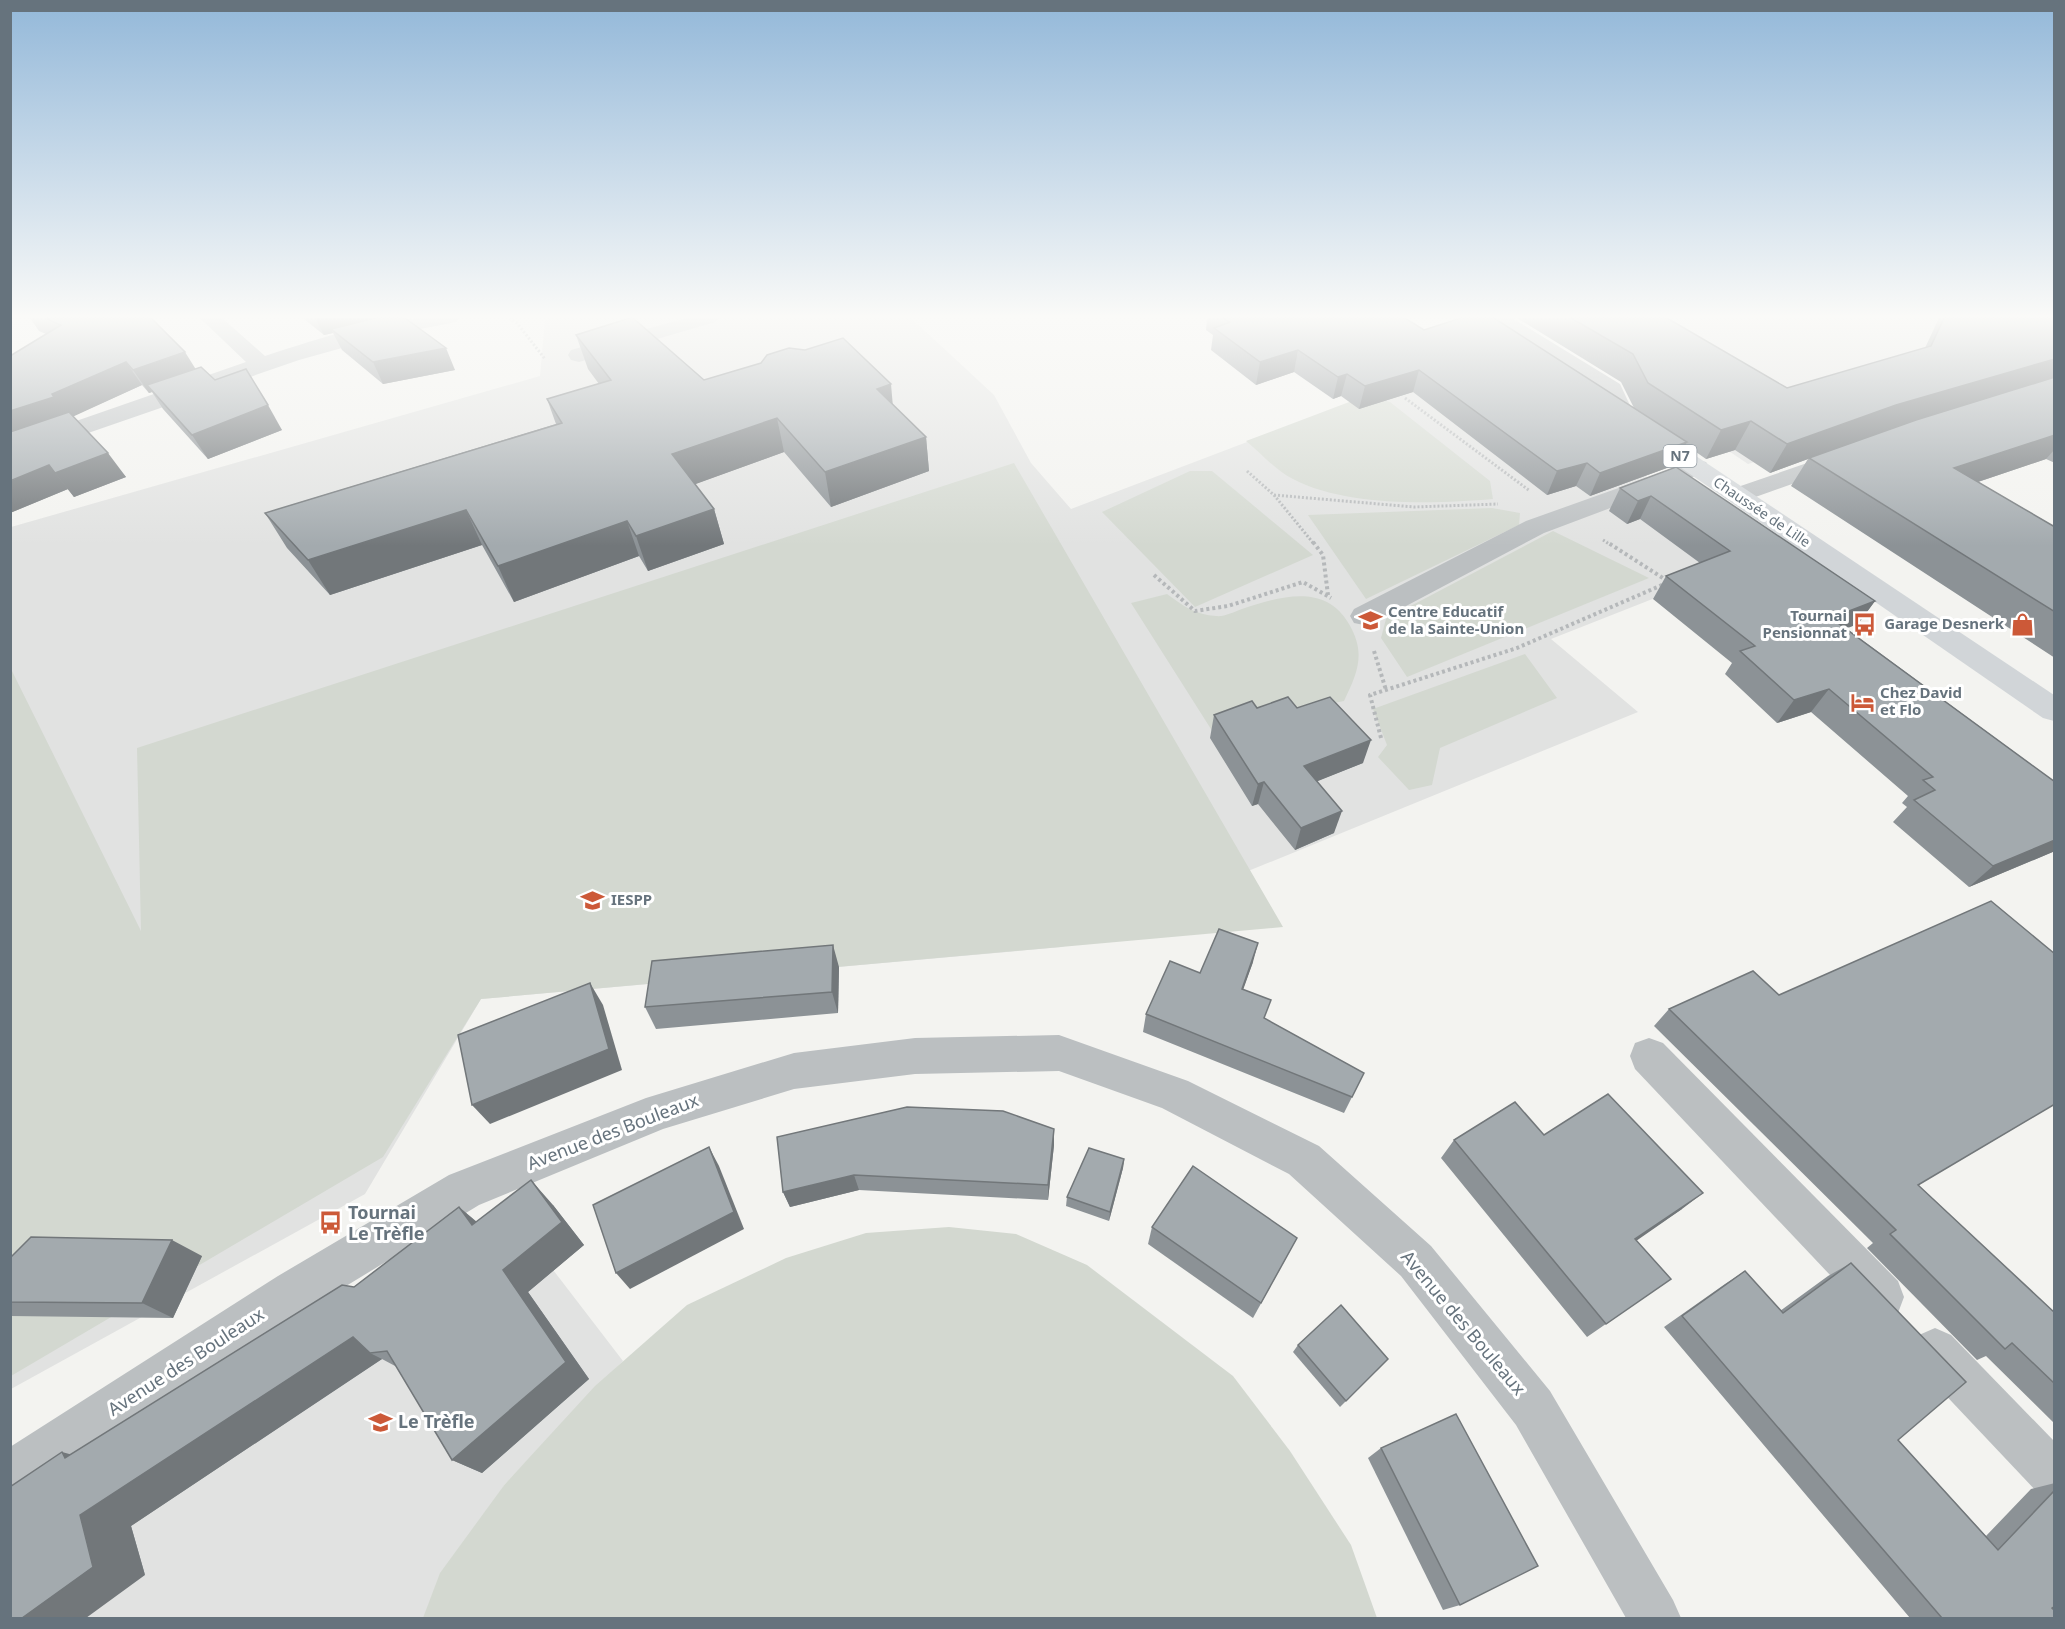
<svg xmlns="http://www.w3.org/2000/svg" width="2065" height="1629" font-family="'Noto Sans',sans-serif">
	<rect width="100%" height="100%" fill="#f3f3f0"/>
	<!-- built -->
	<g fill="#e1e2e1">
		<polygon points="547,318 911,318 994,395 1031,463 1071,509 1475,355 1759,557 1551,639 1638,712 1062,947 481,999 365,1194 11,1389 11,527 540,376 545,319"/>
		<polygon points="1524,318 1988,318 2054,367 1748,464 1579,350"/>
		<polygon points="514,1219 623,1361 505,1484 426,1618 11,1618"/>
	</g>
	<!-- green -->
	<g fill="#d3d8d0">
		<path d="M1365,396L1390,402L1490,481L1493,499C1434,504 1346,507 1293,479C1276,471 1261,453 1246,441Z"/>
		<polygon points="1014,463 1283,927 481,999 383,1157 11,1376 10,667 141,931 137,748"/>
		<polygon points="1190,471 1212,471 1313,555 1195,607 1102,512"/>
		<polygon points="1492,508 1520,513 1519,525 1366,599 1308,515"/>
		<polygon points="1553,531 1649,578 1407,677 1381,638 1386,619"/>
		<path d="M1167,594C1183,606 1196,615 1216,616C1224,617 1234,612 1242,609C1279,597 1325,582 1349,624C1366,653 1358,672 1344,701L1285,713L1216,737L1131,603Z"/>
		<polygon points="1525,654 1557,698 1440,748 1432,785 1409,790 1378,757 1387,745 1373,709"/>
		<polygon points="949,1227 1016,1234 1087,1265 1233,1376 1290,1451 1351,1545 1377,1618 423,1618 440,1573 505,1484 595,1386 687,1305 786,1258 866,1233"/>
	</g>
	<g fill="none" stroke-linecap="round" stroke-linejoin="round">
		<!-- path-far1 -->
		<g stroke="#b5b8ba" stroke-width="3" stroke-dasharray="2 2" stroke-linecap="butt">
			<polyline points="509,318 517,323 545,359"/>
			<polyline points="1405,398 1530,491"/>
			<polyline points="1247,471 1274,495 1314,544"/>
			<polyline points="1274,495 1414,507 1498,504"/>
			<polyline points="1603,540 1609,544"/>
		</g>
		<!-- path -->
		<g stroke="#b5b8ba" stroke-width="4" stroke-dasharray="3 3" stroke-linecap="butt">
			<polyline points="1313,542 1323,555 1328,595"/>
			<polyline points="1154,575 1195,611 1228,606 1303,582 1331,598"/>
			<polyline points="1374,651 1386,690"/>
			<polyline points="1381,738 1370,695 1517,648 1669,582 1607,542"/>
		</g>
		<!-- minor -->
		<g fill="#bbbfc1" fill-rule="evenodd">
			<path d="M200,318H222L265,356C327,336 394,313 460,318L456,322L385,336L299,360L10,460V444L246,362Z"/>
			<polygon points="686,318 719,318 715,322 579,362 571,360 568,355 571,350"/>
			<polygon points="1488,318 1512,318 1620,384 1635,416 1631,421 1615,421 1602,393 1491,322"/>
			<polygon points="1842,451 1851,453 1854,458 1851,463 1747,500 1738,503 1729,500 1725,495 1729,490"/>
			<polygon points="1697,460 1706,462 1709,467 1706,472 1544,533 1374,623 1364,625 1354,623 1350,616 1354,609 1526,521"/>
			<polygon points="1059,1035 1188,1081 1319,1146 1431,1246 1550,1391 1673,1600 1681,1618 1626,1618 1516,1425 1401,1276 1289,1174 1162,1108 1059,1071 915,1074 794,1089 663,1129 479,1205 310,1308 27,1493 10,1500 10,1447 278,1276 449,1175 646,1098 794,1053 915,1038"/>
			<polygon points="1649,1038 1663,1043 1898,1281 1904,1297 1898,1313 1882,1319 1866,1313 1635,1069 1630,1056 1635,1043"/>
			<polygon points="1935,1328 1951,1335 2054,1441 2054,1499 2037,1492 1919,1367 1912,1351 1919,1335"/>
		</g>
		<!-- major -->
		<polygon fill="#d1d5d8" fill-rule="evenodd" points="1643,424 1651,426 2054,695 2054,721 2043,718 1635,436 1631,431 1635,426"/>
	</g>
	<!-- wall -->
	<g fill="#8c9296">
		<polygon points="30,318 151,318 195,369 215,380 282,430 208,459 163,409 152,392 149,393 142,385 73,416 126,477 74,497 68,489 10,513 46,334 39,331"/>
		<polygon points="303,318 405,318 455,370 383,384 342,350 333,333 324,335"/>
		<polygon points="1207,318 1405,318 1424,330 1634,408 1621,382 1517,318 1667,318 1787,388 1925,348 1939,318 2055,318 2055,463 2046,459 1978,482 2055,527 2055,658 1791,486 1808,459 1770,473 1735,450 1706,459 1686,445 1675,465 1590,496 1576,486 1547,495 1413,392 1359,409 1341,396 1333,399 1294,372 1256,385 1211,350 1213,335 1206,330"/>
		<polygon points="576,335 704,380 893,405 926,437 929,471 831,507 784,452 695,484 714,509 724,544 648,571 639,556 514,602 482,545 330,595 287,548 265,513 556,424 547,399 599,384 588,369"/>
		<polygon points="1676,467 1875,601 1858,624 1846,628 2055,782 2055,851 1969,887 1893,822 1907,807 1902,803 1908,796 1811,712 1777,723 1725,674 1732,663 1653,599 1666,576 1700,563 1640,519 1627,524 1609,511 1620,488"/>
		<polygon points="1257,708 1297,708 1363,763 1317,781 1334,833 1295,850 1258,804 1252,806 1210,738 1214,715"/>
		<polygon points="1253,962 1243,989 1265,1018 1352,1097 1344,1113 1143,1032 1146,1014 1200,973"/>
		<polygon points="839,967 838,1013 656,1029 645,1007"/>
		<polygon points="1669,1009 1918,1185 2055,1313 2055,1424 1986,1356 1977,1360 1867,1248 1873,1243 1654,1026"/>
		<polygon points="1544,1135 1682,1209 1636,1240 1671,1279 1587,1337 1441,1158 1454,1140"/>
		<polygon points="777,1137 1054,1145 1048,1200 859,1190 790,1207 783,1192"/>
		<polygon points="1124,1159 1123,1168 1109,1221 1066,1206 1067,1197"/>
		<polygon points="553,1205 584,1245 528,1292 589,1379 482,1473 452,1460 397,1367 382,1359 131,1526 145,1575 71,1455 354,1287 459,1207 477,1222"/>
		<polygon points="1152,1227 1297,1238 1253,1318 1148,1244"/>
		<polygon points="202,1256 173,1318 10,1316 10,1258"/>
		<polygon points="1851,1263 1898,1440 1986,1536 2031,1489 2055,1483 2055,1606 2052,1608 2055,1618 1910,1618 1664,1327 1725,1284 1745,1271 1780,1311 1828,1276"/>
		<polygon points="1298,1345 1388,1359 1340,1407 1293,1352"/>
		<polygon points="1381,1448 1460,1605 1443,1610 1368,1458"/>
	</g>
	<!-- shaded-wall -->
	<g fill="#72777a">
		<polygon points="315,318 387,318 331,329 333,333 324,335"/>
		<polygon points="446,348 455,370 383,384 373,362"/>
		<polygon points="1298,350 1294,372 1256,385 1260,362"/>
		<polygon points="185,352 200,376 147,385 152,392 149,393 133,370"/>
		<polygon points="2055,359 2055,380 1809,458 1808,459 1770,473 1787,444 1896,405"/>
		<polygon points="126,362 142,385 70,418 10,441 10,411"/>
		<polygon points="1419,370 1413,392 1359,409 1365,386"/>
		<polygon points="1347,374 1341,396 1333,399 1338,377"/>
		<polygon points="891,384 894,419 877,389"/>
		<polygon points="268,405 282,430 208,459 192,435"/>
		<polygon points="777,418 784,452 682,489 672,454"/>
		<polygon points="1751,421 1735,450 1706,459 1721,430"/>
		<polygon points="2055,435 2055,449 2046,459 1933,497 1954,468"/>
		<polygon points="926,437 929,471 831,507 825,472"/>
		<polygon points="1687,442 1675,465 1590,496 1600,473"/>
		<polygon points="108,453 126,477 74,497 55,473"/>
		<polygon points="1587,463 1576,486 1547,495 1557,471"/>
		<polygon points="49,465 68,489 10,513 10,481"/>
		<polygon points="1651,496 1640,519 1627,524 1638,501"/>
		<polygon points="714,509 724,544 648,571 636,536"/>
		<polygon points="466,510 482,545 330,595 308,560"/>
		<polygon points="627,521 639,556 514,602 498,566"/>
		<polygon points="1875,601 1858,624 1814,641 1831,618"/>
		<polygon points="1829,689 1811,712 1777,723 1794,700"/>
		<polygon points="1371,740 1363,763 1298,789 1304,766"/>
		<polygon points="1264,782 1258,804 1252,806 1258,784"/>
		<polygon points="1342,811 1334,833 1295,850 1301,828"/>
		<polygon points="2055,840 2055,851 1969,887 1993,866"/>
		<polygon points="1258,943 1253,962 1237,1007 1242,989"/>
		<polygon points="833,945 839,967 838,1013 832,992"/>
		<polygon points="590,983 603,1005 622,1070 490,1124 472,1105"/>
		<polygon points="1054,1129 1054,1145 1048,1200 1048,1185"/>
		<polygon points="709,1147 719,1166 744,1229 630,1289 616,1273"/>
		<polygon points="1124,1159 1123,1168 1109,1221 1110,1212"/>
		<polygon points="854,1175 859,1190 790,1207 783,1192"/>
		<polygon points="531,1180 553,1205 584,1245 528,1292 589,1379 482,1473 452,1460 503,1270"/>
		<polygon points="1703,1193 1682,1209 1616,1255 1635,1239"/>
		<polygon points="459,1207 486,1230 472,1225"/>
		<polygon points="172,1240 202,1256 173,1318 142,1303"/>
		<polygon points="353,1337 370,1353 382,1359 131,1526 145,1575 86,1618 22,1618 80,1515"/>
		<polygon points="62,1452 113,1466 65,1458"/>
	</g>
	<!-- building -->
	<g fill="#a3aaae" stroke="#72777a" stroke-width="1.5">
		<polygon points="45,318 151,318 185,352 133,370 126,362 52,394 54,397 10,411 10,356 61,325"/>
		<polygon points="376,318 405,318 446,348 373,362 331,329"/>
		<polygon points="630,318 633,318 704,380 761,363 767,355 789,348 805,350 843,338 891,384 877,389 926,437 825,472 777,418 672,454 714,509 636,536 627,521 498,566 466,510 308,560 265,513 562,423 547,399 611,380 576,335"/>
		<polygon points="1223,318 1405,318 1424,330 1461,318 1494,318 1687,442 1600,473 1587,463 1557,471 1419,370 1365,386 1347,374 1338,377 1298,350 1260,362 1214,328 1230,322"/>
		<polygon points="1571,318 1667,318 1787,388 1931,346 1944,318 2055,318 2055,359 1896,405 1787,444 1751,421 1721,430 1648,383 1633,354"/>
		<polygon points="201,367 215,380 246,369 268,405 192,435 147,385"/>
		<polygon points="2055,377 2055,435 1954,468 2055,527 2055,612 1809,458 1916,420"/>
		<polygon points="69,412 108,453 55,473 49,465 10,481 10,432"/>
		<polygon points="1676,467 1875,601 1831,618 2055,782 2055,840 1993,866 1914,800 1935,790 1923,780 1933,777 1829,689 1794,700 1740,651 1755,646 1666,576 1730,551 1651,496 1638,501 1620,488"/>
		<polygon points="1288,697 1297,708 1330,697 1371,740 1304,766 1342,811 1301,828 1264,782 1258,784 1214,715 1252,701 1257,708"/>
		<polygon points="1991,901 2055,954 2055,1104 1918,1185 2055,1313 2055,1384 2012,1343 2005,1349 1890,1234 1896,1230 1669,1009 1753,971 1779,995"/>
		<polygon points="1219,929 1258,943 1242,989 1271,1000 1264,1018 1364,1073 1352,1097 1146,1014 1170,961 1200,973"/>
		<polygon points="833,945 832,992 645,1007 652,961"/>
		<polygon points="590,983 609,1049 472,1105 458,1035"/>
		<polygon points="1608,1094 1703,1193 1635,1239 1671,1279 1606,1324 1454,1140 1515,1102 1544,1135"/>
		<polygon points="907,1107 1003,1111 1054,1129 1048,1185 854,1175 783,1192 777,1137"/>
		<polygon points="709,1147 734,1212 616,1273 593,1205"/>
		<polygon points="1089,1148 1124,1159 1110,1212 1067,1197"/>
		<polygon points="1193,1166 1297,1238 1261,1303 1152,1227"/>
		<polygon points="531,1180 562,1222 503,1270 566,1362 452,1460 387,1351 370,1353 353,1337 80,1515 93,1567 22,1618 10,1618 10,1487 62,1452 65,1458 342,1285 354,1287 459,1207 472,1225"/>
		<polygon points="31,1237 172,1240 142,1303 10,1302 10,1258"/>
		<polygon points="1851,1263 1966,1382 1898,1440 1998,1550 2055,1490 2055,1606 2052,1608 2055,1611 2055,1618 1942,1618 1682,1316 1745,1271 1783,1313"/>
		<polygon points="1341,1305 1388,1359 1346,1401 1298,1345"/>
		<polygon points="1456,1414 1538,1566 1460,1605 1381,1448"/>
	</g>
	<!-- sky -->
	<linearGradient id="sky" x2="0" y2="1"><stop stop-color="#93b8d9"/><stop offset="0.58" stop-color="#fafaf8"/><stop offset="1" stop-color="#fafaf8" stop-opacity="0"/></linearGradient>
	<rect width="2065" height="546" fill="url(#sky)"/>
	<!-- icons -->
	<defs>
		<symbol id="school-bare" viewBox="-9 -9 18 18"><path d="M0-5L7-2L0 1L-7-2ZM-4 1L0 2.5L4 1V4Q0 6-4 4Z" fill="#cc5938" stroke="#fff" stroke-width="2.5" paint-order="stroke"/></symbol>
		<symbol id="shop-bare" viewBox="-9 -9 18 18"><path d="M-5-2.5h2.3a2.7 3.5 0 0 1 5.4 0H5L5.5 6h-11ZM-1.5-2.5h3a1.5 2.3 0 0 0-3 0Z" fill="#cc5938" stroke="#fff" stroke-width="2.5" paint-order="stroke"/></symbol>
		<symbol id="bus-bare" viewBox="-9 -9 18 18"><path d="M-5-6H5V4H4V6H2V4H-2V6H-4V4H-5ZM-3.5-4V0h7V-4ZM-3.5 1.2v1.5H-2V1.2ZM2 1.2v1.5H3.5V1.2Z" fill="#cc5938" stroke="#fff" stroke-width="2.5" paint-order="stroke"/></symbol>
		<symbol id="hotel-bare" viewBox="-9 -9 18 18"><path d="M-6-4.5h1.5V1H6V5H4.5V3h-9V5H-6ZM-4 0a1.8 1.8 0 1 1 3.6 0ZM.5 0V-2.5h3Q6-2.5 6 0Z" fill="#cc5938" stroke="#fff" stroke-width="2.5" paint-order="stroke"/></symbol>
	</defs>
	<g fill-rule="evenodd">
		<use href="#school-bare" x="1354" y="604" width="33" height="33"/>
		<use href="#shop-bare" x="2006" y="608" width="33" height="33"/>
		<use href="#bus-bare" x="1848" y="608" width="33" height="33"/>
		<use href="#hotel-bare" x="1846" y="686" width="33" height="33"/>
		<use href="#school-bare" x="576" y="884" width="33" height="33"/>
		<use href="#bus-bare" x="314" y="1206" width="33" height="33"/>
		<use href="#school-bare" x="364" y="1406" width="33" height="33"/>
	</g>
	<g text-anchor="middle" stroke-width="6" stroke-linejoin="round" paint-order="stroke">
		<!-- shield labels -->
		<rect fill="#fff" stroke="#949da4" stroke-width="1.5" x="1663.5" y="445" width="33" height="22" rx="4.5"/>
		<g font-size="14" font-weight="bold" fill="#66737d">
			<text x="1680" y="461">N7</text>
		</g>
		<!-- far-street labels -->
		<g font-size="14" fill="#66737d" stroke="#fff">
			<text transform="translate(1762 512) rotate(34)" y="5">Chaussée de Lille</text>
		</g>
		<!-- poi labels -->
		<g font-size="15" font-weight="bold" fill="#66737d" stroke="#fff" text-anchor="start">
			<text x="1388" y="617">Centre Educatif<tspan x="1388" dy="17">de la Sainte-Union</tspan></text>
			<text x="1847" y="621" text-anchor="end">Tournai<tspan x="1847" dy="17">Pensionnat</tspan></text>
			<text x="2004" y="629" text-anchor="end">Garage Desnerk</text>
			<text x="1880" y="698">Chez David<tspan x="1880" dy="17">et Flo</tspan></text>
			<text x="611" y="905">IESPP</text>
		</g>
		<!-- near-street labels -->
		<g font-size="18" fill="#66737d" stroke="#fff">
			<text transform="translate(613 1132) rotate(-21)" y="6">Avenue des Bouleaux</text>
			<text transform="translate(1463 1323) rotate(50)" y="6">Avenue des Bouleaux</text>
			<text transform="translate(186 1362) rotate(-33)" y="6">Avenue des Bouleaux</text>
		</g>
		<!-- near-poi labels -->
		<g font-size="18" font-weight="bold" fill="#66737d" stroke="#fff" text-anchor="start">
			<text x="348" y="1219">Tournai<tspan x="348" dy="21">Le Trèfle</tspan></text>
			<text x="398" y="1428">Le Trèfle</text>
		</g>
	</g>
	<!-- border -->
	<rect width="2065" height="1629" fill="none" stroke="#66737d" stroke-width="24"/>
</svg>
